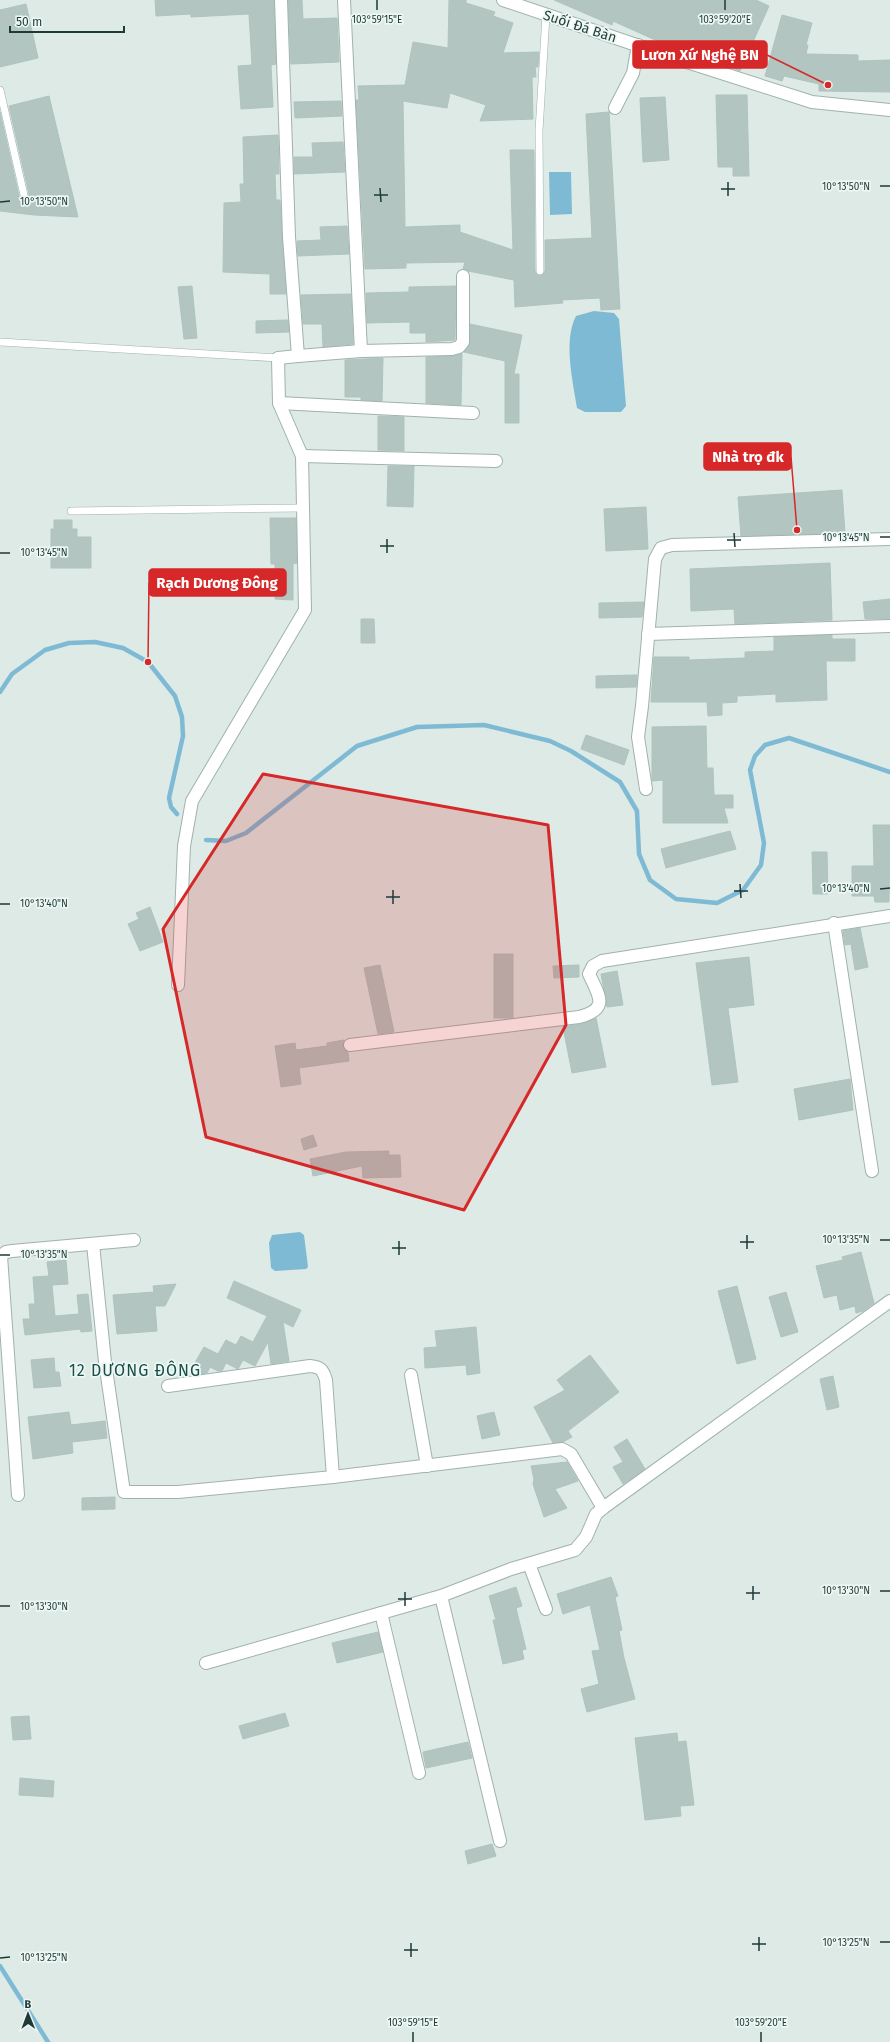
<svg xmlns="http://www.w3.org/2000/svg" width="890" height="2042" font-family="'Fira Sans',sans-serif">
	<rect width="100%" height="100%" fill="#ddeae6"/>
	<!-- water -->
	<g fill="#7fbad5">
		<polygon points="549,172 571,172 572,214 550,215"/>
		<path d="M594,311L614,313L619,319L626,406L621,412H585L577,408C573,381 563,341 576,316Z"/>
		<polygon points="300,1232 304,1235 308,1267 306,1269 275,1271 271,1268 269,1243 272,1235"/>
	</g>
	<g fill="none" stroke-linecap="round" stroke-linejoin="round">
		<!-- stream -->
		<g stroke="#7fbad5" stroke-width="4.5">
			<polyline points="0,692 12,674 45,650 69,643 95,642 123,648 148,662 175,696 182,717 183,736 169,798 171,807 177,814"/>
			<polyline points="206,840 226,841 246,833 357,746 417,727 484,725 550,741 571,751 620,782 637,811 639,854 650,880 676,899 717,903 743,890 761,865 764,843 750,770 755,756 765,745 789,738 890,772"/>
			<polyline points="0,1966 48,2042"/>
		</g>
	</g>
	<!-- building -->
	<g fill="#b2c5c0" stroke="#afc4bf">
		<polygon points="155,0 274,0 276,64 271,65 273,107 241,109 238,66 252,65 249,14 191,17 191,14 156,16"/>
		<polygon points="288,0 302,0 303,19 337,18 339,62 291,64"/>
		<polygon points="449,0 466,0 466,3 495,12 493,16 513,23 503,53 539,52 538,67 535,67 536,77 532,77 533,119 480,121 486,105 450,93 447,108 403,101 405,227 460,225 460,232 513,250 510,150 534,150 535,271 537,275 542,275 545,271 545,240 592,238 586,114 609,112 620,309 601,310 600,298 562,300 563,303 515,307 514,280 468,271 463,269 465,262 406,263 406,268 365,269 356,100 359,100 358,86 405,85 413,42 448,48"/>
		<polygon points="554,0 756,0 769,6 740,71 675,43 673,48 613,21 612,25"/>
		<polygon points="26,4 38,58 0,67 0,10"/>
		<polygon points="782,15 812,23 806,45 808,45 806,54 858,55 858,61 890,60 890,92 819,91 819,84 784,76 782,81 765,76"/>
		<polygon points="716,95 747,95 749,176 733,176 733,167 718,167"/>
		<polygon points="49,96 78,217 34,215 0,211 0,112 19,196 22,200 25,200 29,194 9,106"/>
		<polygon points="665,97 669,160 643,162 640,98"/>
		<polygon points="341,101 342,116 295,118 294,102"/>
		<polygon points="278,135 279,174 275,174 276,200 280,200 286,294 270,294 270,274 223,272 224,203 241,202 240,184 244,184 243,137"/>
		<polygon points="343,142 345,172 294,174 294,157 313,157 312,143"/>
		<polygon points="347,226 349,254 298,256 297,241 321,240 320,227"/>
		<polygon points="192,286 197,338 184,339 178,287"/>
		<polygon points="456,286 455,340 426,342 426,333 410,333 410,322 367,323 366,293 409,292 409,287"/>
		<polygon points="351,294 353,344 323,347 322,324 303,324 301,295"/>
		<polygon points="288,320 289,332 256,333 256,321"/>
		<polygon points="470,324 522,335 514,374 519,374 519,423 505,423 505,361 464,352 470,342"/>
		<polygon points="462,354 461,405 426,403 426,357 452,356"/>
		<polygon points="383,358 382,401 361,400 361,397 345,397 345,360"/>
		<polygon points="378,416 404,417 404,451 378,450"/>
		<polygon points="388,466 414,466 413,507 387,506"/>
		<polygon points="842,490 845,533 741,536 738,497"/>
		<polygon points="646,507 648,549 606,551 604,509"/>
		<polygon points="270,518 296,518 297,563 293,564 293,600 275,599 275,564 271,564"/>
		<polygon points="54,520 72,520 72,529 77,529 77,537 91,537 91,568 51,568 51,529 54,529"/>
		<polygon points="830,563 832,620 735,624 734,609 691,611 690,569"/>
		<polygon points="890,599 890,619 865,619 863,602"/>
		<polygon points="644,602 642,617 599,618 599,603"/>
		<polygon points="361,619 374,619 375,643 361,643"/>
		<polygon points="832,635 832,639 855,639 855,661 826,661 827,700 776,702 776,694 737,696 737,702 722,703 722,715 708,716 707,702 651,702 654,657 689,657 689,660 745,658 745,652 774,651 774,637"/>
		<polygon points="637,675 636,687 596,688 596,676"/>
		<polygon points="706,726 707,768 713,768 714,795 733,795 733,808 724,808 728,823 663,823 663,780 652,781 652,727"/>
		<polygon points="586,735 629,750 624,765 581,749"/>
		<polygon points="873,825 890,825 889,902 875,902 874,896 852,896 852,866 874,866"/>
		<polygon points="730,831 736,849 666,868 661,849"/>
		<polygon points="812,852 827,852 828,894 813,894"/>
		<polygon points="150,907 163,942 140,951 128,924 139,919 136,913"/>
		<polygon points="860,928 868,967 855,970 851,944 845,945 843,931"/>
		<rect x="494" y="954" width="19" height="64"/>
		<polygon points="749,957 754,1005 728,1008 738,1082 712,1085 696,963"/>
		<polygon points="380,965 394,1032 378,1034 364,968"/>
		<polygon points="579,965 579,977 554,978 553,966"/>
		<polygon points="617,971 623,1005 607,1007 601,974"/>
		<polygon points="596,1018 606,1067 572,1073 563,1027 581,1024"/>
		<polygon points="344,1040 343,1046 348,1052 349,1061 299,1068 301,1084 281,1087 275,1046 295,1043 296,1050 327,1046 327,1043"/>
		<polygon points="850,1079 853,1110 799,1120 794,1089"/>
		<polygon points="313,1135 317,1146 304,1150 301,1139"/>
		<polygon points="389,1151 389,1155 400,1155 401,1177 363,1178 362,1166 313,1176 310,1159 346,1152"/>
		<polygon points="861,1252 874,1303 863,1311 856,1313 855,1306 840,1310 837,1295 824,1298 816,1266 843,1260 842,1257"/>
		<polygon points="66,1260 68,1284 52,1285 55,1316 79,1314 77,1295 88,1294 92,1331 81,1332 80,1329 25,1335 23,1319 30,1319 29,1304 35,1304 33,1277 49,1276 47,1262"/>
		<polygon points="234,1281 301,1310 293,1327 283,1322 289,1361 271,1364 268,1342 255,1366 243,1360 238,1369 226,1363 222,1371 218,1371 210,1367 207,1373 202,1374 192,1368 204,1347 218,1354 226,1340 236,1345 241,1336 253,1342 267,1316 227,1298"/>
		<polygon points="176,1284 165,1306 155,1306 157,1331 117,1334 113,1295 154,1292 153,1286"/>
		<polygon points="737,1286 756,1359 737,1364 718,1291"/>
		<polygon points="786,1292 798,1332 781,1337 769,1297"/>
		<polygon points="476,1327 480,1373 467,1375 466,1365 425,1368 424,1348 437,1347 435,1331"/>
		<polygon points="590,1355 619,1392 568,1431 572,1437 563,1442 553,1443 534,1407 565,1390 557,1380"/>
		<polygon points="54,1358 55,1372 59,1372 61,1386 34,1388 31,1360"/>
		<polygon points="833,1376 839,1407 827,1410 820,1379"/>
		<polygon points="69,1412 71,1425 105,1421 107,1438 72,1442 73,1453 33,1459 28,1417"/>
		<polygon points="494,1412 500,1435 482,1439 477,1416"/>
		<polygon points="627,1439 645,1469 623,1484 613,1467 623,1462 614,1447"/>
		<polygon points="567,1462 578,1481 555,1489 567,1508 544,1517 533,1484 534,1479 531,1466"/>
		<polygon points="115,1497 115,1509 82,1510 82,1498"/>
		<polygon points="611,1577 618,1596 615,1597 622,1630 619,1631 624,1658 635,1699 587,1712 581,1689 599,1684 592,1651 600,1650 590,1605 563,1614 557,1594"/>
		<polygon points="516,1587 522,1606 516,1608 526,1649 522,1650 524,1659 503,1664 493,1620 496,1620 489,1596"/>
		<polygon points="378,1632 383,1652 337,1663 332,1643"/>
		<polygon points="285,1713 289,1726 243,1739 239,1726"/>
		<polygon points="29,1716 31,1739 13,1740 11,1717"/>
		<polygon points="677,1733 678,1742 686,1741 694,1805 680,1806 681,1816 645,1820 635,1738"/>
		<polygon points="468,1742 472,1758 426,1768 423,1752"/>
		<polygon points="20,1778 54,1781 53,1797 19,1795"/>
		<polygon points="492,1844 496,1856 468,1864 465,1851"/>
	</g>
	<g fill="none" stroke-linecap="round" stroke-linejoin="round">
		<defs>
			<g id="service">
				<polyline points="0,90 24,195"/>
				<polyline points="540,271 539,131 546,15"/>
				<polyline points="0,342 278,358"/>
				<polyline points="71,511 302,508"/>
			</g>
			<g id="minor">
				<polyline points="344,0 361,351"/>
				<polyline points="615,108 633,73 638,45"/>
				<polyline points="298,356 361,351 452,349 459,347 463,342 463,276"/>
				<polyline points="279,403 473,413"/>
				<polyline points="302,456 496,461"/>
				<polyline points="648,634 890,626"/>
				<polyline points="646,789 638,737 642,706 655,559 661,548 672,545 890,539"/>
				<polyline points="834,923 872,1171"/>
				<polyline points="178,985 184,846 192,801 305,610 302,456 279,403 278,358 298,356 289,237 281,0"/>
				<path d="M350,1045L579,1017C610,1009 599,996 589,974L593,966L602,961L890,916"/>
				<polyline points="93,1244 105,1362 124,1492 178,1492 333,1477 562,1449 571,1454 603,1508"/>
				<polyline points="411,1375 427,1466"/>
				<path d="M168,1386L310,1366C321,1367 323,1370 326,1380L333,1477"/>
				<polyline points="18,1495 1,1256 6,1252 12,1251 134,1240"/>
				<polyline points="529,1564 546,1609"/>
				<polyline points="441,1596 500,1841"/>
				<polyline points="381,1613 419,1773"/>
				<polyline points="206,1663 441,1596 511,1569 575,1550 586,1537 596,1514 603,1508 890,1301"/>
			</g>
			<polyline id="tertiary" points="503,0 684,61 812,102 890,110"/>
		</defs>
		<!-- service casing -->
		<use href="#service" stroke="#a0b2ae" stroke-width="8"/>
		<!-- minor casing -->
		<use href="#minor" stroke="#a0b2ae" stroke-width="14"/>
		<!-- tertiary casing -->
		<use href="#tertiary" stroke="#a0b2ae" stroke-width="14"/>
		<!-- service -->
		<use href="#service" stroke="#fff" stroke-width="7"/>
		<!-- minor -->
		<use href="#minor" stroke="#fff" stroke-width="12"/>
		<!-- tertiary -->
		<use href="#tertiary" stroke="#fff" stroke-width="12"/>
	</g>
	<!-- marked area -->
	<path fill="#d62828" fill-opacity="0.2" stroke="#d62828" stroke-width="3" stroke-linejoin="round" d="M263,774L548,825L566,1025L464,1210L206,1137L163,929Z"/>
	<!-- ticks -->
	<path fill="none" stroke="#1d3a37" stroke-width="1.5" d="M377,0V10M725,0V10M728,182V196M880,186H890M380,188L381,202M721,189H735M374,195H388M0,202L10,201M734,533L735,547M880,537H890M387,539V553M727,540H741M380,546H394M0,553H10M740,884L741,898M880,889L890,888M393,890V904M734,891H748M386,897H400M0,904H10M747,1235V1249M880,1240H890M399,1241V1255M740,1242H754M392,1248H406M0,1255H10M753,1586V1600M880,1591H890M405,1592V1606M746,1593H760M398,1599H412M0,1606H10M759,1937V1951M880,1942H890M411,1943V1957M752,1944H766M404,1950H418M0,1958L10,1957M413,2032V2042M761,2032V2042"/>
	<g text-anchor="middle" stroke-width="3.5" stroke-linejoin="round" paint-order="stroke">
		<!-- street labels -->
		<g font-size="14" fill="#1d3a37" stroke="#edf7f3">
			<text transform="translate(580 26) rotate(18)" y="5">Suối Đá Bàn</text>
		</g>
		<!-- quarter labels -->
		<g font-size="16" letter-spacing="1" fill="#184e49" stroke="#edf7f3">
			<text x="135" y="1376">12 DƯƠNG ĐÔNG</text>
		</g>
	</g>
	<g font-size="10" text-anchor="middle" fill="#1d3a37" stroke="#edf7f3" stroke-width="3.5" stroke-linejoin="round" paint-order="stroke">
		<text x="377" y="23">103°59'15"E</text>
		<text x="725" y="23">103°59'20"E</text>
		<text x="846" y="190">10°13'50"N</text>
		<text x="44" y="205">10°13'50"N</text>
		<text x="846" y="541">10°13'45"N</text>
		<text x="44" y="556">10°13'45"N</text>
		<text x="846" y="892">10°13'40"N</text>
		<text x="44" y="907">10°13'40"N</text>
		<text x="846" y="1243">10°13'35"N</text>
		<text x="44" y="1258">10°13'35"N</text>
		<text x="846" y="1594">10°13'30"N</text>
		<text x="44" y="1610">10°13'30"N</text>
		<text x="846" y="1946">10°13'25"N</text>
		<text x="44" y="1961">10°13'25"N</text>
		<text x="413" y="2026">103°59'15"E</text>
		<text x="761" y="2026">103°59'20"E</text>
	</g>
	<!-- callouts -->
	<path fill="none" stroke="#d62828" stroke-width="1.5" d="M828 85L767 55M797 530L791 457M148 662L149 583"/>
	<g fill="#d62828" stroke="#edf7f3" stroke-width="1.5">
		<circle cx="828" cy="85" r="4"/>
		<circle cx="797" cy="530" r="4"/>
		<circle cx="148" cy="662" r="4"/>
	</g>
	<g fill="#d62828" stroke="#d62828" stroke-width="1.5">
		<rect x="633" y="41" width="134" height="27" rx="4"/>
		<rect x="704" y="443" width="87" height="27" rx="4"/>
		<rect x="149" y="569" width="137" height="27" rx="4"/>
	</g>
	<g font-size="15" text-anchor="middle" font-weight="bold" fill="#fff">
		<text x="700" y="60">Lươn Xứ Nghệ BN</text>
		<text x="748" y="462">Nhà trọ đk</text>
		<text x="217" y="588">Rạch Dương Đông</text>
	</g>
	<!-- north arrow -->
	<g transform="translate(28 2014) rotate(359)" stroke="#edf7f3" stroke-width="3" paint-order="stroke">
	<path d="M0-3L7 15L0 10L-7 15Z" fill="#1d3a37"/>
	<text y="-6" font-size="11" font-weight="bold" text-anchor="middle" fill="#1d3a37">B</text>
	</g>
	<!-- scale -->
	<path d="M10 26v6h114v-6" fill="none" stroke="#1d3a37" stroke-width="2"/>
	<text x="16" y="26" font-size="12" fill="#1d3a37" stroke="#edf7f3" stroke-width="3" paint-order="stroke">50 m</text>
</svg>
